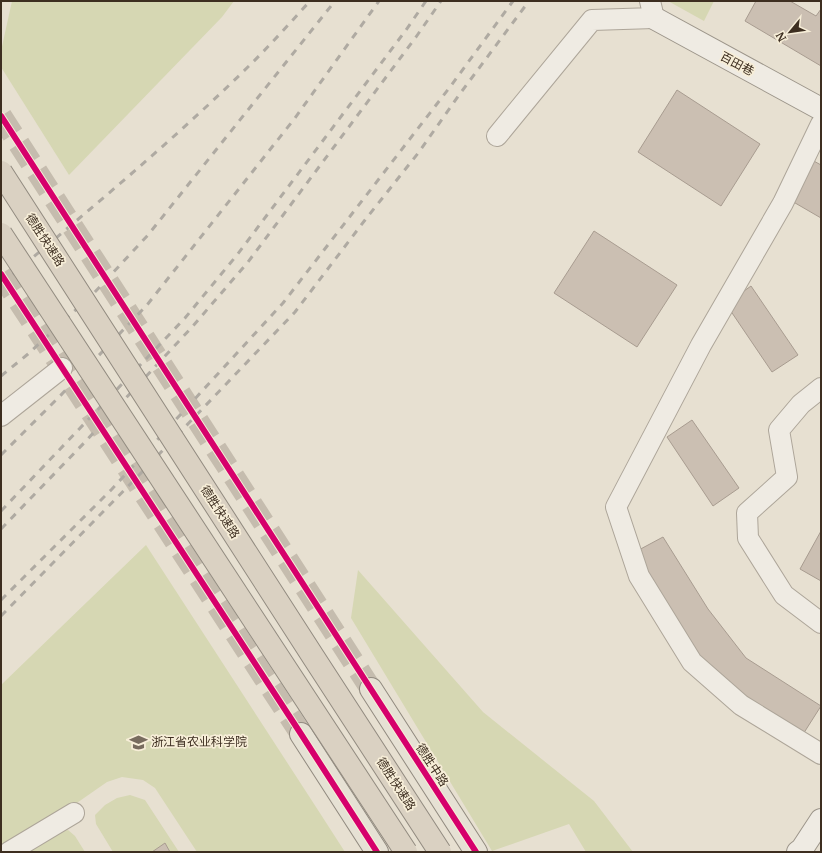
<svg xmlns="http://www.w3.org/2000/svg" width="822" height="853" font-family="Merriweather,'Noto Sans SC',serif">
	<rect width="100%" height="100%" fill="#e7e0d1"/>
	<!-- green -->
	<g fill="#d6d7b3">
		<polygon points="12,1 234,1 222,17 69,175 1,67 1,51"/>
		<polygon points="668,1 714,1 704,21"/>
		<polygon points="146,545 316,807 345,852 197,852 155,788 143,780 122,777 107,782 61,814 1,847 1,685"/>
		<polygon points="358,570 483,712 594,801 633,852 586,852 569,824 492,851 351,618"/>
		<polygon points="130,795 145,800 179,852 170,852 165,844 152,852 113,852 96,824 95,815 105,805 117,798"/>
		<polygon points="68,830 75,836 85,852 29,852 60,832"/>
	</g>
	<!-- building -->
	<g fill="#cbbfb2" stroke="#a89c90">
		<polygon points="756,1 790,1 816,16 821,9 821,66 745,21"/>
		<polygon points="677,90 760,144 721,206 638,152"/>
		<polygon points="812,160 821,165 821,218 790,200"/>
		<polygon points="594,231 677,285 637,347 554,293"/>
		<polygon points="751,286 798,355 772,372 726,304"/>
		<polygon points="692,420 739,488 713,506 667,437"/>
		<polygon points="821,531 821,581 800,569"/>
		<polygon points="663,537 708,609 746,658 821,706 800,739 700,662 635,552"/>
		<polygon points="165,843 170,852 152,852"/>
	</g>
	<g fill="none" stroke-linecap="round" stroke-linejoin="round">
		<!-- primary-tunnel -->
		<g stroke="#c5bcae" stroke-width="22" stroke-dasharray="22 11" stroke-linecap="butt">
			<polyline points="1,116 371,689"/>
			<polyline points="1,274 301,734"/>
		</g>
		<defs>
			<g id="street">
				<polyline points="821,124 783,203 701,345 616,507 639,576 692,662 741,705 821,754"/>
				<polyline points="497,136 592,20 654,18 650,1"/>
				<polyline points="821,388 801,404 779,430 787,477 747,513 748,538 784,595 821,623"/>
				<polyline points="1,416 62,368"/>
				<polyline points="9,852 74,813"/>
			</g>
			<g id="secondary">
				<polyline points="654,18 821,109"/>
				<polyline points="798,852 802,849 821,820"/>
			</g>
			<g id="primary">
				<polyline points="371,689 476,852"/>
				<polyline points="301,734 377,852"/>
			</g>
		</defs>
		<!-- street casing -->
		<use href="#street" stroke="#ada599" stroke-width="22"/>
		<!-- secondary casing -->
		<use href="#secondary" stroke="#9c958a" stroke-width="24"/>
		<!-- primary casing -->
		<use href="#primary" stroke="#928b80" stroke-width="24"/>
		<!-- street -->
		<use href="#street" stroke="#efebe3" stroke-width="20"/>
		<!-- secondary -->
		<use href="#secondary" stroke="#efebe3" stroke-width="22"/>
		<!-- primary -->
		<use href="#primary" stroke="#e6e1d4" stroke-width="22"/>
		<!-- rail -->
		<g stroke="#afaaa2" stroke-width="3" stroke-dasharray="7 7" stroke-linecap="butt">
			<path d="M1,282L13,274C94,206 176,138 252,63C272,43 291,22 310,1"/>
			<polyline points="1,376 28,354 94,293 148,235 335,1"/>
			<polyline points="1,455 60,396 147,305 295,118 379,1"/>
			<polyline points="1,511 185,318 237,255 406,30 426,1"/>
			<polyline points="1,529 84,443 193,326 248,262 416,37 441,1"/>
			<polyline points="1,600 112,489 283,303 450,87 513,1"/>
			<polyline points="1,616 141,473 295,312 365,220 419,152 459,95 529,1"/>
		</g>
		<defs>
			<g id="highway-bridge">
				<polyline points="1,172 314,658 440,852"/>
				<polyline points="1,234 406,852"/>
			</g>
		</defs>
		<!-- highway-bridge casing -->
		<use href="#highway-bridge" stroke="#928b80" stroke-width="24" stroke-linecap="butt"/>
		<!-- highway-bridge -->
		<use href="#highway-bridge" stroke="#dad1c2" stroke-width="22"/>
		<defs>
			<g id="cycleway">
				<polyline points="1,116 476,852"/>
				<polyline points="1,274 301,734 377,852"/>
			</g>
		</defs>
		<!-- cycleway casing -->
		<use href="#cycleway" stroke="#f7eed8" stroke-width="8"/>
		<!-- cycleway -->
		<use href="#cycleway" stroke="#d6006c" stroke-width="6"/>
	</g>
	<!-- icons -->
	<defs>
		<symbol id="university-bare" viewBox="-9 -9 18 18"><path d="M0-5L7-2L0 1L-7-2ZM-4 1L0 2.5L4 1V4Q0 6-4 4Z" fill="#786c5e" stroke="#f7eed8" stroke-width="2.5" paint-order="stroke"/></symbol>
	</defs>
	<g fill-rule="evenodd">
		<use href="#university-bare" x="126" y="730" width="25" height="25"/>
	</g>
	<g text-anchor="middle" stroke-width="3.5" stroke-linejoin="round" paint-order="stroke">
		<!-- street labels -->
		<g font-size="12" fill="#3d2e20" stroke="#f7eed8">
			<text transform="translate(737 64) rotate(28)" y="4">百田巷</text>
			<text transform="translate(45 240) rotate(57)" y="4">德胜快速路</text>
			<text transform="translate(220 512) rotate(57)" y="4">德胜快速路</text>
			<text transform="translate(432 765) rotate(57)" y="4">德胜中路</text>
			<text transform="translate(396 784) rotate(57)" y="4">德胜快速路</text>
		</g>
		<!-- poi labels -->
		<g font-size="12" fill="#3d2e20" stroke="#f7eed8" text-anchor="start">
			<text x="151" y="746">浙江省农业科学院</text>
		</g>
	</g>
	<!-- border -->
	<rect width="822" height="853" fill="none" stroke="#3d2e20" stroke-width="4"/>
	<!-- north arrow -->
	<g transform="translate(790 32) rotate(241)" stroke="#f7eed8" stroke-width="3" paint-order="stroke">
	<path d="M0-3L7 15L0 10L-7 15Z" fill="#3d2e20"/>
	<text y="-6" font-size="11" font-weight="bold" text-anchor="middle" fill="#3d2e20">N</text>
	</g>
</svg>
